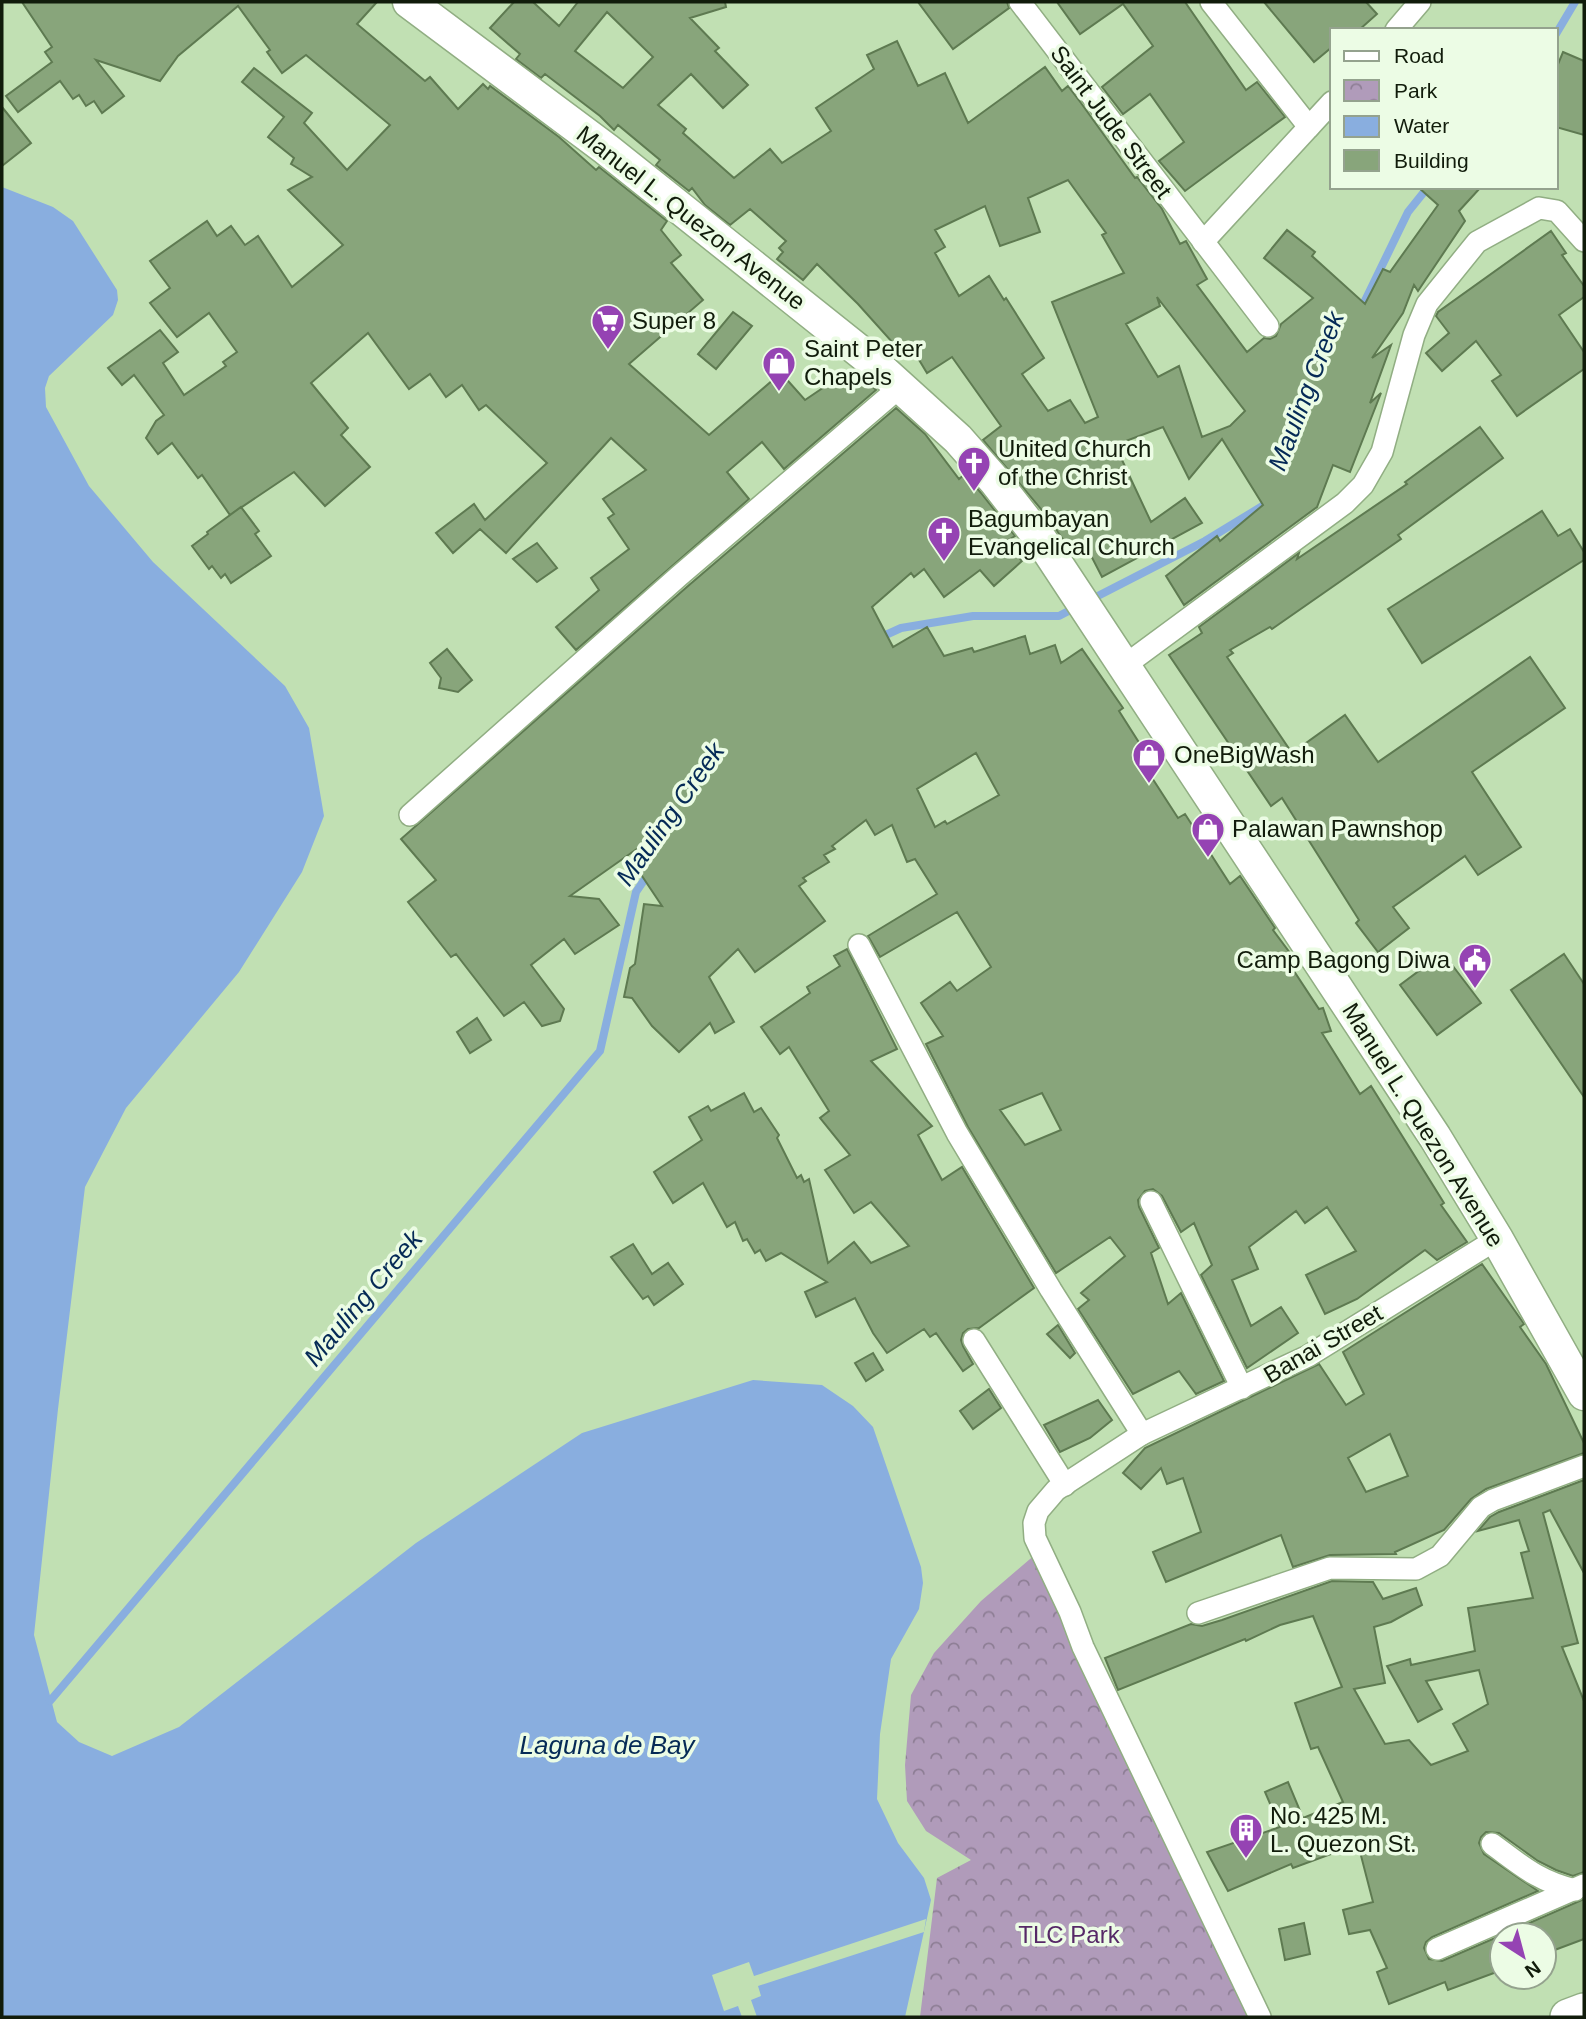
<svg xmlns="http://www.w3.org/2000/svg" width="1586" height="2019" font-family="Arial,sans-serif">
	<defs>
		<pattern id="park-crowns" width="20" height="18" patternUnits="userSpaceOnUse" patternTransform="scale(1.75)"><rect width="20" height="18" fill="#b09bba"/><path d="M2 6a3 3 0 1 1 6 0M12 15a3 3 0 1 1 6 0" fill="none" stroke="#8e7e95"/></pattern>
	</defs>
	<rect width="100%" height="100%" fill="#c1e0b3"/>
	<!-- park -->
	<polygon fill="url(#park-crowns)" points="1037,1553 1251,2017 920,2017 937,1878 971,1860 926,1831 907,1801 905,1765 911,1695 934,1653 981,1601"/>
	<!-- water -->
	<polygon fill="#89aedf" points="2,187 53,207 73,221 117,290 118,300 113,315 49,376 45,388 46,407 89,486 153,562 285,686 309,728 324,816 302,872 239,972 126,1108 85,1187 58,1409 34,1635 57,1722 79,1742 112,1756 179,1727 416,1543 582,1433 753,1380 822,1385 853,1406 873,1427 921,1567 923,1583 919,1609 891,1659 880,1734 877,1799 898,1843 924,1878 931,1900 905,2017 2,2017"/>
	<!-- pier -->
	<polygon fill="#c1e0b3" points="926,1919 924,1932 758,1986 761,1996 751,2000 757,2017 742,2017 738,2006 724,2011 712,1975 749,1962 754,1976"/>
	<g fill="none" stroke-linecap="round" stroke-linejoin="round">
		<!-- stream -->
		<g stroke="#89aedf" stroke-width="8">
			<polyline points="1556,34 1575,2"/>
			<polyline points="1359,313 1408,212 1428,187"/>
			<polyline points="1090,600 1205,541 1269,502"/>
			<polyline points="879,638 901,628 973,616 1059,616 1078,606"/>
			<polyline points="50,1701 600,1051 636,892 649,873"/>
		</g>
	</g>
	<!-- building -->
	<g fill="#88a57b" stroke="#5e7a51" stroke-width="2" fill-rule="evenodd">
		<polygon points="22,2 377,2 357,24 425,81 430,77 458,109 483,84 488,89 490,86 559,137 596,170 599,167 667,221 661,230 681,255 671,263 703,300 629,364 709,435 781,373 805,400 845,373 853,386 864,378 876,390 784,469 762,442 727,472 749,499 576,650 556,627 599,590 591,578 629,549 608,518 614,514 603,499 646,470 611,438 506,553 480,529 453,553 436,533 474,504 485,520 547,463 486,405 479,410 462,385 446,397 430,374 409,389 368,333 311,383 348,428 341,435 370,467 325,506 294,472 230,515 202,475 198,478 172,443 158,454 146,438 156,421 164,415 134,375 122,385 108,368 160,330 178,352 163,363 184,395 226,366 223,362 237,352 209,313 177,337 150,303 170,288 150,261 207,221 217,236 231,226 245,245 258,236 292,287 343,245 288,190 312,177 291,164 294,158 268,137 284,117 242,82 254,68 312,113 304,123 347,170 390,125 306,55 282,73 267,52 270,50 238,6 178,56 160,81 96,60 124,96 102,113 94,101 86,106 79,95 73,99 60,81 18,112 6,96 52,62 45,52 52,47"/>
		<path d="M514,2H533L559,26L578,2H725L726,7L690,18L719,48L715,51L748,85L723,108L691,74L658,105L686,129L683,133L734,178L770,149L782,163L831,131L816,108L874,69L867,55L897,41L918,86L945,73L968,123L1045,67L1062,91L1068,86L1081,103L1135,178L1137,177L1162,209L1180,244L1186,241L1207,279L1197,285L1247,352L1264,338L1270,339L1276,336L1281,324L1313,298L1264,258L1287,230L1315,252L1312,256L1365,304L1383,269L1390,272L1438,205L1418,187H1481L1459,211L1465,221L1418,291L1414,285L1403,313L1372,358L1391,345L1370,403L1381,393L1350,472L1333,465L1317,507L1184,605L1166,576L1217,536L1220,541L1263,505L1222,439L1189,479L1163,427L1115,445L1151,522L1185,498L1202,523L1102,577L1084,542L1071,551L1046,515L983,440L1001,426L952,357L927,373L910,345L901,352L858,304L817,264L803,280L777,259L783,252L779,248L786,241L750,209L730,225L705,205L692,188L689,191L656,165L660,160L618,125L614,130L600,116L545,74L541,78L516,59L520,54L490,28ZM607,12L653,57L623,88L575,51ZM1068,180L1106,233L1102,235L1124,273L1052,302L1098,417L1085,423L1070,400L1048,411L1022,374L1044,358L1006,298L1004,300L989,276L959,296L935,253L945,247L935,230L985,206L1000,246L1040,232L1028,198ZM1157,297L1245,411L1230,426L1202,437L1179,366L1158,377L1126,324L1160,306Z"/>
		<polygon points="918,2 1007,2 1009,8 953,49"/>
		<polygon points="1057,2 1185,2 1246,90 1257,82 1285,117 1185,191 1159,161 1184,142 1150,94 1123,114 1102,87 1153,46 1123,4 1080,34"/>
		<polygon points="1264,2 1366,2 1377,14 1359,30 1332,30 1332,47 1314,62"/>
		<polygon points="1563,52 1584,61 1584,135 1556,127 1556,69"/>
		<polygon points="2,107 31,143 2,166"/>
		<polygon points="1551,231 1566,253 1562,255 1584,286 1584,297 1559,315 1584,352 1584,369 1517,416 1492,381 1501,375 1476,341 1442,371 1426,353 1449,333 1436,316 1438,312"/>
		<polygon points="733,312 752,326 716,369 698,354"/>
		<path d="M896,408L925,434L959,479L965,474L981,493L1015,536L1005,542L1022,561L994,586L980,570L944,597L924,569L914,577L911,573L872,607L893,647L927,627L944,656L972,648L974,652L1025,636L1030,654L1055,645L1061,663L1082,649L1123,708L1119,711L1152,763L1145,767L1178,818L1185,814L1230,884L1240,876L1275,928L1273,930L1296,961L1290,965L1319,1009L1323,1008L1331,1031L1322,1033L1360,1094L1371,1086L1444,1203L1441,1205L1467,1242L1437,1260L1425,1250L1357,1299L1325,1314L1306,1275L1356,1251L1327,1207L1305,1223L1296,1211L1249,1247L1258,1269L1232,1280L1251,1326L1281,1307L1298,1333L1247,1368L1201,1275L1212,1265L1194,1223L1181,1232L1162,1196L1153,1189L1145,1191L1138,1200L1139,1207L1159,1248L1151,1253L1168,1304L1181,1293L1224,1381L1196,1394L1179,1371L1133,1394L1078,1309L1089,1300L1081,1293L1125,1256L1110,1237L1056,1273L968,1127L926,1044L943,1036L921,1003L950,982L957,991L991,967L957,912L880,957L868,936L937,894L915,859L907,862L892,825L875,835L866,820L832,846L835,849L824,855L829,862L803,878L806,881L799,886L825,921L755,972L738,949L709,977L734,1022L715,1033L710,1023L679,1052L652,1026L632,998L624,997L630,968L635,964L644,904L662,906L638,870L641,846L570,896L599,899L619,925L575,954L564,939L531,965L564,1009L560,1021L542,1026L524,1002L504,1016L456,954L451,957L408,902L436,880L401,839L688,586ZM976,753L999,795L947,824L945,821L935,827L917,789ZM1042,1093L1061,1130L1025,1145L1000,1110Z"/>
		<polygon points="1480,427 1503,458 1398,535 1401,539 1272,629 1270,627 1230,650 1233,653 1227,657 1292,753 1345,715 1378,762 1530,657 1565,708 1472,772 1521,847 1478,875 1465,856 1393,907 1409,928 1378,952 1356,923 1359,920 1282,798 1271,806 1169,655 1202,633 1199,627 1299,553 1297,559 1407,484 1405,482"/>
		<polygon points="241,507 259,531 255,534 271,556 231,583 225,574 221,578 212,566 209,569 192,546 208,534 207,532"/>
		<polygon points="1542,511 1558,536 1570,529 1584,552 1584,560 1422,663 1388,609"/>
		<polygon points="537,543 557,568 537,582 513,559"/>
		<polygon points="447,649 472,680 458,692 439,688 441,678 430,663"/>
		<polygon points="847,949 897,1049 871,1061 932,1126 918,1135 942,1180 962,1167 1034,1288 979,1328 968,1329 963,1333 961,1340 963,1346 973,1364 963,1371 936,1333 930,1337 924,1329 887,1353 873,1333 855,1298 816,1317 805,1292 827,1282 781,1253 766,1261 760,1250 755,1253 747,1239 743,1241 735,1222 727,1227 703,1183 673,1203 654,1172 702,1140 689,1117 708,1106 711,1111 744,1093 754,1112 761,1108 779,1135 777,1138 797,1178 801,1175 804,1182 809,1179 828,1263 854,1242 871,1263 909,1246 871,1202 854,1213 825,1170 850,1155 820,1118 829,1111 789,1047 780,1054 761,1027 810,993 807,987 840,966 834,956"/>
		<polygon points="1443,953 1481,1003 1437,1035 1400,985"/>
		<polygon points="1564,954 1584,984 1584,1097 1511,990"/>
		<polygon points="477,1018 491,1040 470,1053 457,1032"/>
		<polygon points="633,1244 652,1274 668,1263 683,1284 654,1305 648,1296 643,1299 611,1257"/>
		<path d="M1482,1264L1522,1321L1524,1324L1520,1327L1546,1364L1584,1443V1453L1486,1489L1471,1499L1444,1530L1395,1552L1396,1554L1330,1555L1293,1567L1281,1535L1166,1582L1153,1552L1201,1532L1183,1478L1167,1484L1161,1468L1141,1489L1123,1473L1145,1448L1319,1364L1346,1405L1364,1394L1343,1352ZM1390,1434L1408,1476L1366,1492L1348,1458Z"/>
		<polygon points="1058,1325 1075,1353 1070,1358 1047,1334"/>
		<polygon points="873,1353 883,1370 866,1381 855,1363"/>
		<polygon points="989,1389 1001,1408 973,1429 960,1411"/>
		<polygon points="1098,1400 1112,1420 1090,1438 1060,1452 1044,1425"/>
		<polygon points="1584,1480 1584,1573 1550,1510 1543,1513 1578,1643 1562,1647 1584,1701 1584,1872 1573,1876 1556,1870 1538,1861 1499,1833 1486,1832 1481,1837 1479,1843 1484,1854 1538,1891 1432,1937 1426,1942 1424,1948 1429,1959 1442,1961 1502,1935 1502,1970 1448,1990 1445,1982 1389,2004 1377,1972 1387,1968 1370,1930 1349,1934 1343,1910 1373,1902 1358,1844 1293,1868 1291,1864 1228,1891 1207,1852 1280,1827 1265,1792 1288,1782 1303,1818 1343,1802 1318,1747 1311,1749 1295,1703 1342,1687 1313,1616 1280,1625 1246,1641 1245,1639 1118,1690 1105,1658 1191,1624 1202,1626 1222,1620 1332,1581 1373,1582 1383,1599 1416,1588 1422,1605 1391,1622 1374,1627 1385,1683 1354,1689 1385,1744 1409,1740 1431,1765 1468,1751 1453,1724 1488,1704 1479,1670 1426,1681 1442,1709 1418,1722 1387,1666 1410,1659 1411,1665 1475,1651 1468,1608 1533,1598 1521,1553 1529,1551 1519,1520 1478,1531 1490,1517 1499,1512"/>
		<polygon points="1584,1899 1584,1939 1544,1954 1544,1935 1502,1935"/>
		<polygon points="1304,1923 1310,1954 1285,1960 1279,1929"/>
	</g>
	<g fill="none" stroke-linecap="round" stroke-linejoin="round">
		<defs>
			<g id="street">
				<polyline points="1020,2 1268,326"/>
				<polyline points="1211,2 1309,127"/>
				<polyline points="1396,30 1420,2"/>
				<polyline points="1203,242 1332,102"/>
				<polyline points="1124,666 1345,503 1363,485 1382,452 1414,335 1427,304 1477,242 1539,208 1557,211 1584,241"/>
				<polyline points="410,815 679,576 900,387"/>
				<polyline points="859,945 957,1133 1051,1290 1142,1434"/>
				<polyline points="1151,1202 1242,1388"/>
				<polyline points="974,1340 1065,1485"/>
				<polyline points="1198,1613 1330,1568 1416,1569 1440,1556 1481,1507 1493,1500 1584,1466"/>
				<path d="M1492,1844C1522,1866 1538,1881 1575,1890"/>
				<polyline points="1437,1949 1584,1885"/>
				<polyline points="1260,2017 1083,1647 1070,1612 1035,1538 1034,1523 1038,1511 1056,1490 1142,1434 1308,1356 1497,1239"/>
			</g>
			<polyline id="secondary" points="409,2 606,149 873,362 958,439 995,481 1041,540 1435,1137 1497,1239 1584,1394"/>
			<polyline id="primary" points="1568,2017 1584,2011"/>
		</defs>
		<!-- street casing -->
		<use href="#street" stroke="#91ae83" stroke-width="24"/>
		<!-- secondary casing -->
		<use href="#secondary" stroke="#91ae83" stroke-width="35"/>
		<!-- primary casing -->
		<use href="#primary" stroke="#91ae83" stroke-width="38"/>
		<!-- street -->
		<use href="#street" stroke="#fff" stroke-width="21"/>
		<!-- secondary -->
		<use href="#secondary" stroke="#fff" stroke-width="32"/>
		<!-- primary -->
		<use href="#primary" stroke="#fff" stroke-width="35"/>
	</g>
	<!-- icons -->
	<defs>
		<symbol id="supermarket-pin" viewBox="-11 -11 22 30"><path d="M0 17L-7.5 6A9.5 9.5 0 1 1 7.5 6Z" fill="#9543b3" stroke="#ecfce5"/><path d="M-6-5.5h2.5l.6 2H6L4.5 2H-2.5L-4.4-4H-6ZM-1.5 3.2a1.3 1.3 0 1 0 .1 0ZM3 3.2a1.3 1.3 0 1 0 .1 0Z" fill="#fff"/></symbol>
		<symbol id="shop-pin" viewBox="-11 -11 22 30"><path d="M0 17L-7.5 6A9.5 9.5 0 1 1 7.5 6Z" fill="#9543b3" stroke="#ecfce5"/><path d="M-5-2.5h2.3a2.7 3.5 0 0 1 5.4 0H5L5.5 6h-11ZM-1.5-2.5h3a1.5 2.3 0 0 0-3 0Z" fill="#fff"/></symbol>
		<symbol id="church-pin" viewBox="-11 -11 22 30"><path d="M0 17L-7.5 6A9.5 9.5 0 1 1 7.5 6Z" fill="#9543b3" stroke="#ecfce5"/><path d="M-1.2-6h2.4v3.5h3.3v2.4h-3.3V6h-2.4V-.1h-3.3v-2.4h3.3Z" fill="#fff"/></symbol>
		<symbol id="civic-pin" viewBox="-11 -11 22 30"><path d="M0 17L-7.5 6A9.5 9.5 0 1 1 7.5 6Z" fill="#9543b3" stroke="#ecfce5"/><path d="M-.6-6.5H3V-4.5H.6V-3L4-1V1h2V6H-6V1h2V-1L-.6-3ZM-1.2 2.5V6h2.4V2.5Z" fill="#fff"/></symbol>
		<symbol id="building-pin" viewBox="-11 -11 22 30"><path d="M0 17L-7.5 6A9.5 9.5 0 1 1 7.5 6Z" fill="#9543b3" stroke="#ecfce5"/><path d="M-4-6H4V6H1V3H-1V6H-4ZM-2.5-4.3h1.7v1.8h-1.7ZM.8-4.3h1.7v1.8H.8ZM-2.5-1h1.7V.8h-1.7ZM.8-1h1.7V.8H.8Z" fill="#fff"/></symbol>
	</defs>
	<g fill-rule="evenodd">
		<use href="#supermarket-pin" x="589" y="302" width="38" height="52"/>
		<use href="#shop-pin" x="760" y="344" width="38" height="52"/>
		<use href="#church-pin" x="955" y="444" width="38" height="52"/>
		<use href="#church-pin" x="925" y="514" width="38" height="52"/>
		<use href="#shop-pin" x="1130" y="736" width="38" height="52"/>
		<use href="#shop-pin" x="1189" y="810" width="38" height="52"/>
		<use href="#civic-pin" x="1456" y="941" width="38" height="52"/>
		<use href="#building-pin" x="1227" y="1811" width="38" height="52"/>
	</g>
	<g text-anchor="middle" stroke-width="7" stroke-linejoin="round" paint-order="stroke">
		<!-- street labels -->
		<g font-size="24" fill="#111c0b" stroke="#ecfce5">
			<text transform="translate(1111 122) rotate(53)" y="8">Saint Jude Street</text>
			<text transform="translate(691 218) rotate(38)" y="8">Manuel L. Quezon Avenue</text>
			<text transform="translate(1423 1125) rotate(58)" y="8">Manuel L. Quezon Avenue</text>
			<text transform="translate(1323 1344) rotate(-30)" y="8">Banai Street</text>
		</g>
		<!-- poi labels -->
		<g font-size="24" fill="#111c0b" stroke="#ecfce5" text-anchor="start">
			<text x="632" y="329">Super 8</text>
			<text x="804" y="357">Saint Peter<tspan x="804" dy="28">Chapels</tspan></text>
			<text x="998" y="457">United Church<tspan x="998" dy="28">of the Christ</tspan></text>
			<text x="968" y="527">Bagumbayan<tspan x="968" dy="28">Evangelical Church</tspan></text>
			<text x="1174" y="763">OneBigWash</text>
			<text x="1232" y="837">Palawan Pawnshop</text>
			<text x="1450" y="968" text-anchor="end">Camp Bagong Diwa</text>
			<text x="1270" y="1824">No. 425 M.<tspan x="1270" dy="28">L. Quezon St.</tspan></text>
		</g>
		<!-- park labels -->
		<g font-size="24" fill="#562967" stroke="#ecfce5">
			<text x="1069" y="1943">TLC Park</text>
		</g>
		<!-- water labels -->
		<g font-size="26" font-style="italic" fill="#052a56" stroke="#ecfce5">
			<text transform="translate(1306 391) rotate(-69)" y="9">Mauling Creek</text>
			<text transform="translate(670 814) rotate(-55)" y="9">Mauling Creek</text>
			<text transform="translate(363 1298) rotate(-50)" y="9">Mauling Creek</text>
			<text x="607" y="1754">Laguna de Bay</text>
		</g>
	</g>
	<!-- border -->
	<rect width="1586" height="2019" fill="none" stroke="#111c0b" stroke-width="7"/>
	<!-- legend -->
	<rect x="1330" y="28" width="228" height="161" fill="#ecfce5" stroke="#94a28e" stroke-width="2"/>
	<rect x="1344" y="51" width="35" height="10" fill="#ffffff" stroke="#94a28e" stroke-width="2"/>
	<text x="1394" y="63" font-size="21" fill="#111c0b">Road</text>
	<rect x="1344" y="80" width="35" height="21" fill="url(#park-crowns)" stroke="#94a28e" stroke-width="2"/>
	<text x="1394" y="98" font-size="21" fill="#111c0b">Park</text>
	<rect x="1344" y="116" width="35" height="21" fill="#89aedf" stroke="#94a28e" stroke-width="2"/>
	<text x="1394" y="133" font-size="21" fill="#111c0b">Water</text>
	<rect x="1344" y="150" width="35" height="21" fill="#88a57b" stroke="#94a28e" stroke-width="2"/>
	<text x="1394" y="168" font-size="21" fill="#111c0b">Building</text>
	<!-- north arrow -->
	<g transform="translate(1523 1956) rotate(144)"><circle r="33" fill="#ecfce5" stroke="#94a28e" stroke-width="2"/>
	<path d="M0-5L12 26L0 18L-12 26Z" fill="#9543b3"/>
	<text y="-10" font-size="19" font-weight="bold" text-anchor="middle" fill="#111c0b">N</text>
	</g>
</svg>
